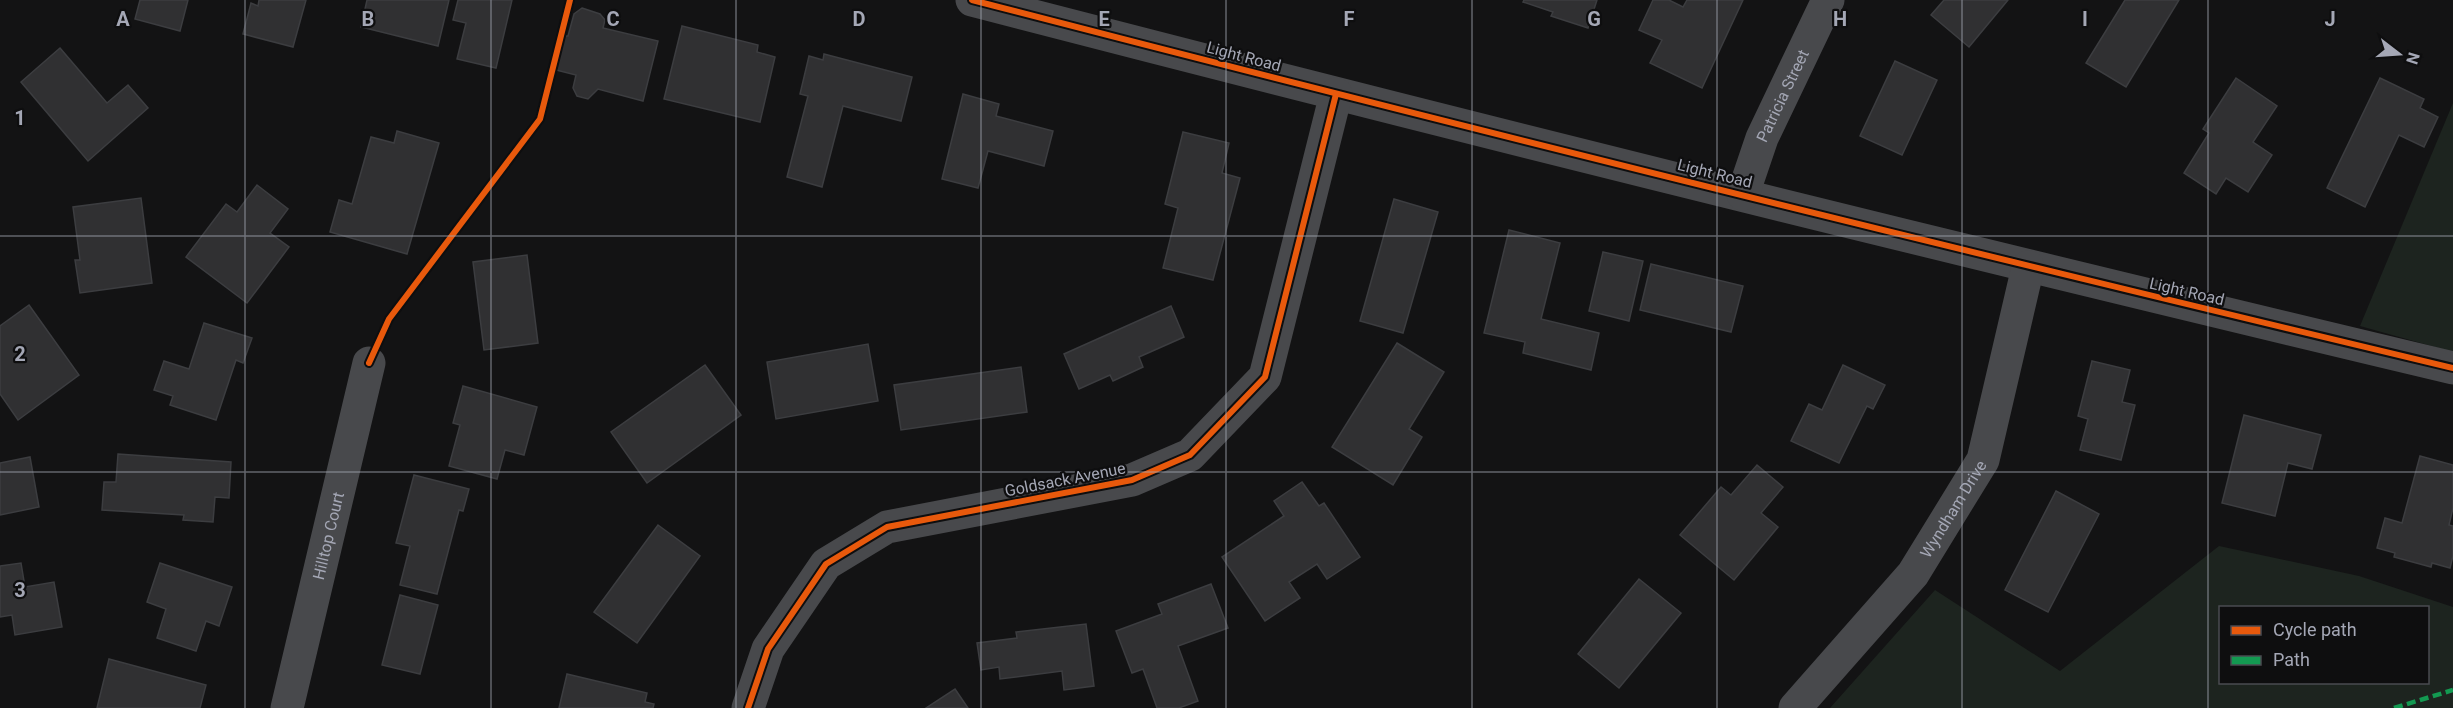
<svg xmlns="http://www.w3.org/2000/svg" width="2453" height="708" font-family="Roboto,sans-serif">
	<rect width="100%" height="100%" fill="#131314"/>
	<!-- green -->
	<g fill="#1d241f" fill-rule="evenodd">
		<polygon points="2453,103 2453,352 2360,326"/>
		<path d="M2219,546L2359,576L2453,607V708H1830L1935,590L2060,671ZM2220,608H2428V682H2220Z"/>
	</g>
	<!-- building -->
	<g fill="#303032" stroke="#3c3d40" stroke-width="1.5">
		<polygon points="140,0 188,0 180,31 135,19"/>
		<polygon points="259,0 306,0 293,47 243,34 251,3 258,6"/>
		<polygon points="367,0 449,0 438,46 361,27"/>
		<polygon points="458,0 512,0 496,68 457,59 466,23 453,20"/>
		<polygon points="1524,0 1597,0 1588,28 1551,16 1553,12 1523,2"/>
		<polygon points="1653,0 1669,0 1683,7 1687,0 1743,0 1702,88 1650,63 1662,40 1639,30"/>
		<polygon points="1944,0 2008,0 1969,47 1931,15"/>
		<polygon points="2125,0 2179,0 2126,87 2086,63"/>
		<polygon points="582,8 600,14 605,20 603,28 658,41 643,101 598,89 588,99 577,96 573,88 576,75 556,70 564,36 568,36 574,14"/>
		<polygon points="682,26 758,45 757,52 775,57 760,122 664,99"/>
		<polygon points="60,48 107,103 128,85 148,108 88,161 21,82"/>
		<polygon points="824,54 912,77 901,121 843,106 822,187 787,177 808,96 800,94 809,56 823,60"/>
		<polygon points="1895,61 1937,80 1902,155 1860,136"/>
		<polygon points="2236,78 2277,106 2253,142 2272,155 2248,192 2226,178 2216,194 2184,173 2209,133 2203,129"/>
		<polygon points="2380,78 2424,99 2420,108 2438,117 2424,147 2399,135 2365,207 2327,188"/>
		<polygon points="963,94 999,104 996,116 1053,131 1044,166 988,151 978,188 942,179"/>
		<polygon points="397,131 439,143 407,254 330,232 339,200 352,204 371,137 394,143"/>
		<polygon points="1183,132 1229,143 1222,173 1240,178 1213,280 1163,268 1178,208 1165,204"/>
		<polygon points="257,185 288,209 270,233 289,247 247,303 186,257 226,204 237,212"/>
		<polygon points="141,198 152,283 80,293 75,260 80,260 73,207"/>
		<polygon points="1394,199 1438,212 1403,333 1360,321"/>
		<polygon points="1509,230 1560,243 1541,319 1599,333 1591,370 1523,353 1525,342 1484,333"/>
		<polygon points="1603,252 1643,261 1629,321 1589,311"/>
		<polygon points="527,255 538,343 484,350 473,262"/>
		<polygon points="1651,264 1743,286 1731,332 1640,310"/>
		<polygon points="29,305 79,375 18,420 0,394 0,326"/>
		<polygon points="1171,306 1184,337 1139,357 1143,367 1113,381 1110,375 1079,389 1064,354"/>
		<polygon points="204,323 252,338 243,363 236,360 216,420 170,405 173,396 154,390 164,361 189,369"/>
		<polygon points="1397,343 1444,372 1409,429 1422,437 1393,485 1332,447"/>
		<polygon points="868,344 878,401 776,419 767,362"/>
		<polygon points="2092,361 2130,370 2122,402 2135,405 2121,460 2080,450 2088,419 2078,416"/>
		<polygon points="705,365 741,415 647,483 611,432"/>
		<polygon points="1843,365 1885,385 1873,409 1867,406 1839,463 1791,441 1809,404 1822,410"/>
		<polygon points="1021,367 1027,412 901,430 894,385"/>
		<polygon points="463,386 537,407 524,455 505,450 497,479 449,466 460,425 453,423"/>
		<polygon points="2244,415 2321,435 2312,469 2288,463 2275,516 2222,503"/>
		<polygon points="118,454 231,462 229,498 215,497 213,522 183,520 184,515 102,510 104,482 116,482"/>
		<polygon points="2420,456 2453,465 2453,508 2449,525 2453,526 2453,556 2450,568 2432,563 2431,567 2394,557 2395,553 2377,548 2385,518 2402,523"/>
		<polygon points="30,457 39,507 0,515 0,463"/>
		<polygon points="1757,465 1783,487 1761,513 1778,527 1734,580 1680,535 1721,487 1731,495"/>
		<polygon points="414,475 469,489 463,511 459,510 437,594 400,585 410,546 396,543"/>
		<polygon points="1302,482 1319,506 1324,503 1360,557 1327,579 1317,564 1289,582 1300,598 1265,621 1222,557 1284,516 1274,501"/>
		<polygon points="2056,491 2099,514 2048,612 2005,590"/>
		<polygon points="658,525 700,556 637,643 594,612"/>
		<polygon points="21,563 25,587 54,582 62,627 15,635 12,615 0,617 0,566"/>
		<polygon points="160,563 232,587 219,626 206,621 196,651 157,638 166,609 147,602"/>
		<polygon points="1639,579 1681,613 1619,688 1578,654"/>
		<polygon points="1211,584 1228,628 1178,646 1198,701 1179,708 1157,708 1143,669 1132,673 1116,631 1162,614 1158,604"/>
		<polygon points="400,595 438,605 420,674 382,665"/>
		<polygon points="1086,624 1094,686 1064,690 1062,671 1000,679 999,667 981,670 977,643 1017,638 1016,632"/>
		<polygon points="109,659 206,685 200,708 97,708"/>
		<polygon points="567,674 647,693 645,702 654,704 653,708 559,708"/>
		<polygon points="955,689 968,708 926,708"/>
	</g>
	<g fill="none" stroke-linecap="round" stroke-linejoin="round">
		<!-- minor -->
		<g stroke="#48494c" stroke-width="33">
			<path d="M972,0C1465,128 1958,250 2453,368"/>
			<path id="s1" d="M1743,194L1762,138L1828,0"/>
			<path id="s2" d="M287,708L369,363"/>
			<polyline points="748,708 768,649 826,564 887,527 1132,480 1190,455 1265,377 1336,94"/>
			<path id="s3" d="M1795,708L1913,574L1983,460L2028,267"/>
		</g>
		<!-- quiet -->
		<polyline stroke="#139951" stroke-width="4.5" stroke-dasharray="9 4.5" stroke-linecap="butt" points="2394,708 2453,690"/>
		<defs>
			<g id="cycleway">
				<path d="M972,0C1465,128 1958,250 2453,368"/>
				<polyline points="369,363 389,319 540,119 570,0"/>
				<polyline points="748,708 768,649 826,564 887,527 1132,480 1190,455 1265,377 1336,94"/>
			</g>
		</defs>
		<!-- cycleway casing -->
		<use href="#cycleway" stroke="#0e0e0f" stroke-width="10"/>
		<!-- cycleway -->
		<use href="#cycleway" stroke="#e8590c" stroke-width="6"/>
	</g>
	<!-- grid -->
	<path fill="none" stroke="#a4a7b5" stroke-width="1.5" stroke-opacity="0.55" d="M245,0V708M491,0V708M736,0V708M981,0V708M1226,0V708M1472,0V708M1717,0V708M1962,0V708M2208,0V708M0,236H2453M0,472H2453"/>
	<g text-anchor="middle" stroke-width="4.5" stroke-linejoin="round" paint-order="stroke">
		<!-- street labels -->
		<g font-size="16" fill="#a4a7b5" stroke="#0e0e0f">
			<text transform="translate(1244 56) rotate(15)" y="6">Light Road</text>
			<text dy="6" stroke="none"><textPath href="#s1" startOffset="106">Patricia Street</textPath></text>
			<text transform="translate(1715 173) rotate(14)" y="6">Light Road</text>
			<text transform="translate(2187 291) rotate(13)" y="6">Light Road</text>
			<text transform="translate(1065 479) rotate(-11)" y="6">Goldsack Avenue</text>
			<text dy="6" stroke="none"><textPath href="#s3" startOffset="255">Wyndham Drive</textPath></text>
			<text dy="6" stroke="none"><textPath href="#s2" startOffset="177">Hilltop Court</textPath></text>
		</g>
	</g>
	<g font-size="20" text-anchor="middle" font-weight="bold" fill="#a4a7b5" stroke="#0e0e0f" stroke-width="4.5" stroke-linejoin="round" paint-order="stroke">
		<text x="123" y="26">A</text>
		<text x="368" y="26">B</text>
		<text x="613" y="26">C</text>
		<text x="859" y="26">D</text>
		<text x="1104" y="26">E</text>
		<text x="1349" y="26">F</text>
		<text x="1594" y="26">G</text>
		<text x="1840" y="26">H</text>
		<text x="2085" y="26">I</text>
		<text x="2330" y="26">J</text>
		<text x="20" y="125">1</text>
		<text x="20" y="361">2</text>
		<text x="20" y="597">3</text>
	</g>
	<!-- legend -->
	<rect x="2219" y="606" width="210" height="78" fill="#0e0e0f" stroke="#4a4b51" stroke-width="1.5"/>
	<rect x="2231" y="626" width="30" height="9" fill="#e8590c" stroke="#4a4b51" stroke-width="1.5"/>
	<text x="2273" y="636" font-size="18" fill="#a4a7b5">Cycle path</text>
	<rect x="2231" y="656" width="30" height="9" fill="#139951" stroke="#4a4b51" stroke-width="1.5"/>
	<text x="2273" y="666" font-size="18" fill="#a4a7b5">Path</text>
	<!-- north arrow -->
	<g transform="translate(2399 54) rotate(107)" stroke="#0e0e0f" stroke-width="4.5" paint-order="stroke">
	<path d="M0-4.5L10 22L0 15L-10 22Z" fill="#a4a7b5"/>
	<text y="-9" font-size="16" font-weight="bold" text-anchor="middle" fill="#a4a7b5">N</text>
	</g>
</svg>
